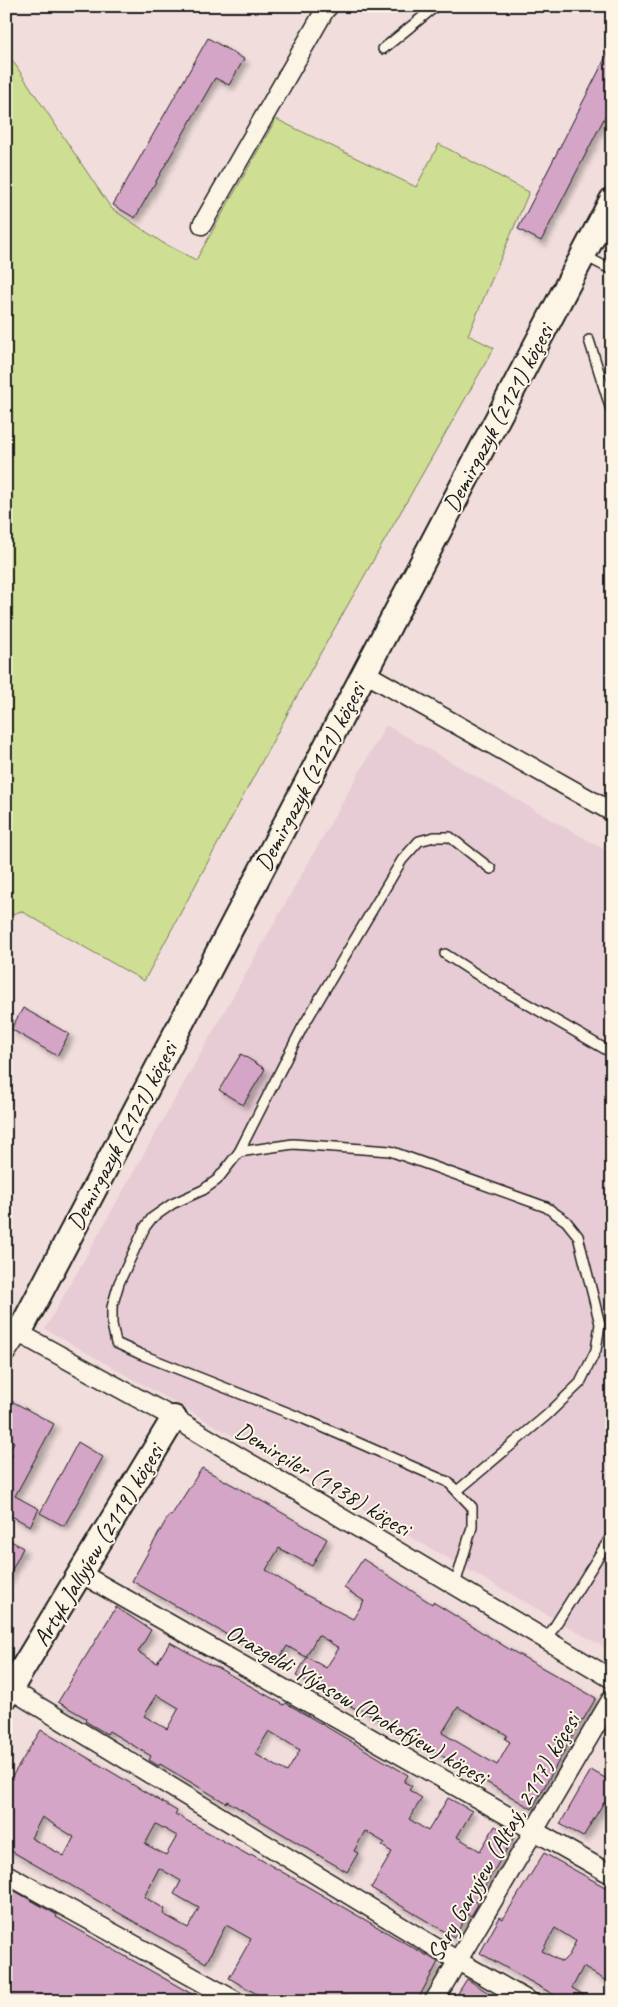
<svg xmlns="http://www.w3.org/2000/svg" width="618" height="2007" font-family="Caveat,sans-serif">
	<defs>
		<filter id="shadow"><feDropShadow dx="4.5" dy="4.5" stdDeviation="2.5" flood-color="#0004"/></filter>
	</defs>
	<rect width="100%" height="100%" fill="#f0dddc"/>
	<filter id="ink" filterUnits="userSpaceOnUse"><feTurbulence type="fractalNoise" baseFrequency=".02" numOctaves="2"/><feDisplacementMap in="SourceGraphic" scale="10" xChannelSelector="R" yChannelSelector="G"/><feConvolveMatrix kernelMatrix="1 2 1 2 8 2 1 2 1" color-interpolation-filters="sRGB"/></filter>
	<g filter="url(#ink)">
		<!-- built -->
		<polygon fill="#e8ccd5" points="386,725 612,854 611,1651 45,1329"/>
		<!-- green -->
		<polygon fill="#cede92" stroke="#757d57" points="6,51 111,208 163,243 196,260 276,119 416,187 439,144 529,192 468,335 494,348 312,668 144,981 21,911 9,916 6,915"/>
		<!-- building -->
		<g fill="#d4a5c6" stroke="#1c1c1c" fill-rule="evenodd" filter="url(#shadow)">
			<polygon points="208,38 244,59 229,85 215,78 135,218 113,205"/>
			<polygon points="612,45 612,103 541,241 518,229"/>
			<polygon points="23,1008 69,1034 57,1056 11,1029"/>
			<polygon points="241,1054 265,1069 243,1105 219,1090"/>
			<polygon points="6,1398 54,1424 15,1496 39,1509 30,1526 6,1513 6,1466 13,1454 9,1452 14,1442 9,1440 11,1436 6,1433"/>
			<polygon points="78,1442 103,1457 64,1526 40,1513"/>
			<path d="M202,1468L267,1504L327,1539L312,1566L279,1548L266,1570L302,1593L353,1619L364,1601L344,1588L363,1559L432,1604L433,1602L509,1649L596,1698L583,1720L582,1719L532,1809L432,1750L431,1752L358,1707L356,1709L296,1676L307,1657L326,1668L339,1648L318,1635L306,1657L287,1646L277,1663L132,1581L169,1515L171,1516ZM458,1707L507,1735L505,1739L510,1742L497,1765L442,1733Z"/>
			<polygon points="6,1538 23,1548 6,1582"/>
			<path d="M116,1607L151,1630L138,1652L157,1663L170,1642L212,1666V1665L220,1669L284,1705L286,1703L408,1775L404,1782L412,1786L409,1790L422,1798L409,1819L428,1831L448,1798L472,1811L457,1837L480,1851L495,1826L514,1837L475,1902L478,1904L471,1916L468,1914L454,1937L371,1888L392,1852L382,1846L385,1843L365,1831L354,1851L358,1853L347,1872L227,1801L226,1803L160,1764L159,1766L149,1760L151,1756L109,1731L107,1734L85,1721L86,1718L58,1702ZM157,1695L179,1708L167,1729L144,1716ZM269,1731L300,1750L287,1772L255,1754Z"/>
			<path d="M41,1730L177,1811L175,1814L250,1856L251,1854L438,1962L417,2001H353L344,1996L342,2001H269L229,1978L251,1939L226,1925L206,1963L6,1848V1786ZM42,1817L74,1837L64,1856L31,1838ZM156,1824L177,1836L166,1855L145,1844ZM159,1868L181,1881L174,1894L199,1908L188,1928L163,1914L165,1909L144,1897Z"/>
			<polygon points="591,1770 612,1782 612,1806 604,1802 583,1837 560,1824"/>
			<path d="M544,1853L612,1891V1976L608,1982L583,1967L572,1988L594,2001H565L480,1953L500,1917L503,1919ZM555,1928L576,1941L569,1955L562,1962L542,1951Z"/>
			<polygon points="6,1886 57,1915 56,1917 204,2001 6,2001"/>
			<polygon points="467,1979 501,2001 453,2001"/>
		</g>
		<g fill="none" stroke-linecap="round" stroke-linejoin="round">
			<defs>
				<g id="lane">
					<polyline points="383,49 436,6"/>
					<polyline points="583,255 612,270"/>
					<polyline points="589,340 612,413"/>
					<polyline points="445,954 484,979 612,1053"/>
					<polyline points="239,1152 293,1144 390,1151 546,1207 566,1221 578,1236 600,1324 596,1350 580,1383 547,1415 457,1491"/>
					<polyline points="455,1585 472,1527 472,1507 448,1482 304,1419 140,1354 116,1343 112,1324 112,1307 119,1283 145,1227 152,1218 172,1204 203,1190 217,1180 239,1152 302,1028 402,860 419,841 434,837 450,837 491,869"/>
					<polyline points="546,1640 612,1535"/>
				</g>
				<g id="street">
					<polyline points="202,225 325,10 329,6"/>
					<polyline points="365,673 612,812"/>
					<polyline points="6,1326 174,1418 612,1679"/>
					<polyline points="6,1353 19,1333"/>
					<polyline points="80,1573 612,1875"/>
					<polyline points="10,1689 458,1961 529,2001"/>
					<polyline points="6,1874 236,2001"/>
					<polyline points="434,2001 612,1698"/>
				</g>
				<g id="secondary">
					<polyline points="19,1333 612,200"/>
					<polyline points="6,1696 174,1418"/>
				</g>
			</defs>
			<!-- lane casing -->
			<use href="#lane" stroke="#1c1c1c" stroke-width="12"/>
			<!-- street casing -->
			<use href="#street" stroke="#1c1c1c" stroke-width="21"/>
			<!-- secondary casing -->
			<use href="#secondary" stroke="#1c1c1c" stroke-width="28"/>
			<!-- lane -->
			<use href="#lane" stroke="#fcf5e5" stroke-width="9"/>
			<!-- street -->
			<use href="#street" stroke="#fcf5e5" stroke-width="18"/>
			<!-- secondary -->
			<use href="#secondary" stroke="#fcf5e5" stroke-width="24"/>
		</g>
	</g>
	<g text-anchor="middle" stroke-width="4" stroke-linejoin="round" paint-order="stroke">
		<!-- street labels -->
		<g font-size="24" fill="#1c1c1c" stroke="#fcf5e5">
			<text transform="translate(498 418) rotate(-62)" y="8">Demirgazyk (2121) köçesi</text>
			<text transform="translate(310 777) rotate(-62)" y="8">Demirgazyk (2121) köçesi</text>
			<text transform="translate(122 1136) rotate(-62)" y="8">Demirgazyk (2121) köçesi</text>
			<text transform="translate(323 1479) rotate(31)" y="8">Demirçiler (1938) köçesi</text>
			<text transform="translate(98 1545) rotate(-59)" y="8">Artyk Jallyýew (2119) köçesi</text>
			<text transform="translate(357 1704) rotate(30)" y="8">Orazgeldi Ylýasow (Prokofýew) köçesi</text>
			<text transform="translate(503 1837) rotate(-60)" y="8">Sary Garyýew (Altaý, 2117) köçesi</text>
		</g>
	</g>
	<!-- margin -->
	<rect width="618" height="2007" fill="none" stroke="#fcf5e5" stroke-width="25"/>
	<rect x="12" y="12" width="593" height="1982" fill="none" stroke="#1c1c1c" stroke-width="2" filter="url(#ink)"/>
</svg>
